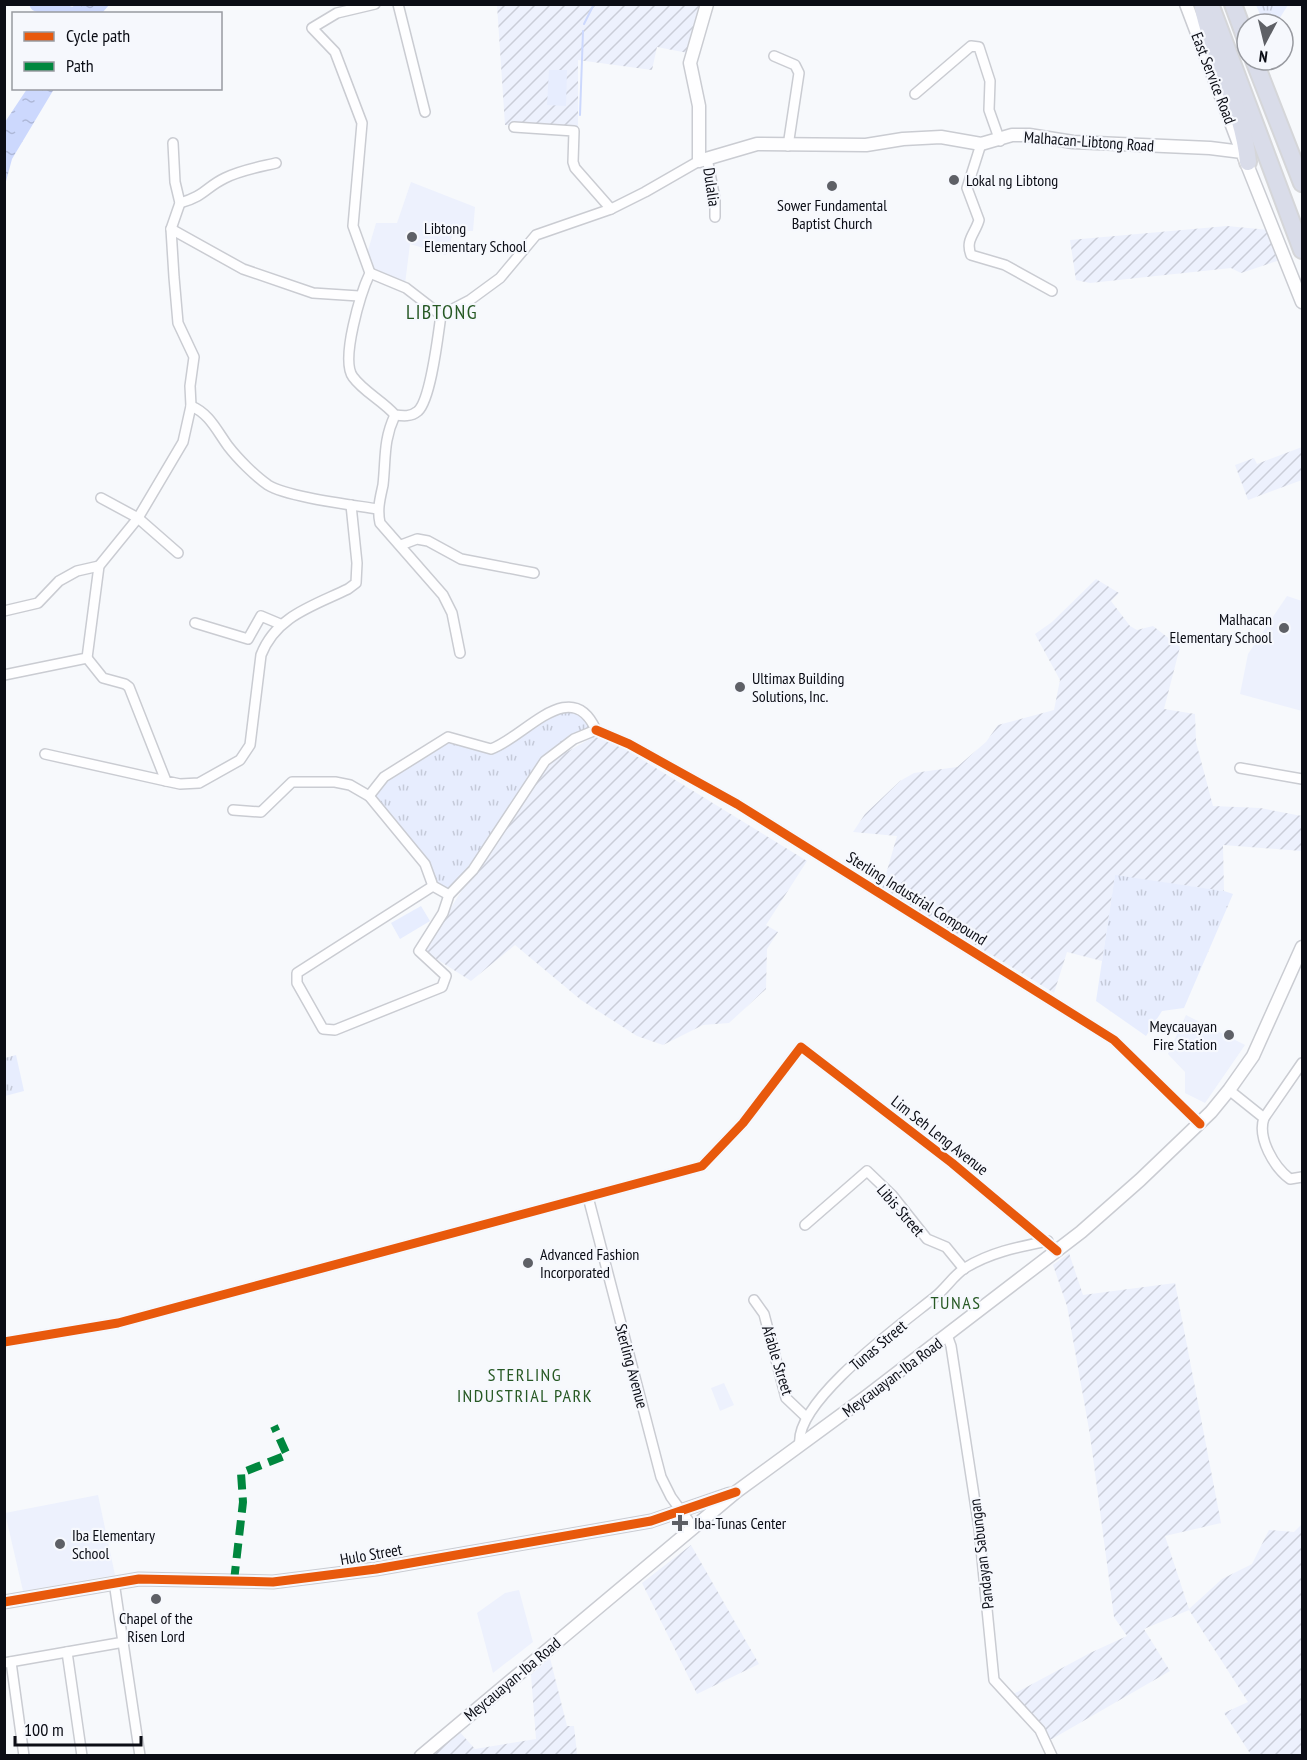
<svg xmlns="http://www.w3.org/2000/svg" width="1307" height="1760" font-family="'PT Sans Narrow',sans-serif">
	<defs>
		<pattern id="industrial-furrows" width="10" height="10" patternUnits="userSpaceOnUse" patternTransform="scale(1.5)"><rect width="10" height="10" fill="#edf1fd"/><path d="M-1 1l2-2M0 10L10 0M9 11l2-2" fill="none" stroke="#cacdd8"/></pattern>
		<pattern id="grass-tufts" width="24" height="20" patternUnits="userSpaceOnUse" patternTransform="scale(1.5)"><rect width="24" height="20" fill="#e7edfe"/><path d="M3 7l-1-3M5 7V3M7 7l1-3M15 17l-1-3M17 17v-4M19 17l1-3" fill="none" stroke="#c5cad9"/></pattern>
		<pattern id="water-ripples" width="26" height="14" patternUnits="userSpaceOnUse" patternTransform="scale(1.5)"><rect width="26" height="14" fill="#ccd8fd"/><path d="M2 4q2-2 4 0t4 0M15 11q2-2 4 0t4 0" fill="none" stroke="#aeb8d8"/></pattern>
	</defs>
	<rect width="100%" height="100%" fill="#f7f9fc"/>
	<!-- built -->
	<g fill="#edf1fd">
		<polygon points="411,182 475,207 473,231 454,231 446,255 410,244 405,284 374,271 367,254 376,223 397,223"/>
		<polygon points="1287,596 1302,601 1302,711 1240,694 1248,654"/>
		<polygon points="1186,1015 1245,1045 1205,1103 1185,1093 1185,1072 1168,1054"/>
		<polygon points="724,1383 734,1405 720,1411 711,1388"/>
		<polygon points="98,1495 115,1575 23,1591 5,1513"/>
		<polygon points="519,1590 533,1642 493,1673 477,1613 505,1593"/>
	</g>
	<!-- industrial -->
	<g fill="url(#industrial-furrows)">
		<polygon points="497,5 702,5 688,53 657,47 652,70 578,60 578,129 505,125"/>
		<polygon points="1227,226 1269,230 1280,260 1241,273 1231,268 1090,283 1076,280 1070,240"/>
		<polygon points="1302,447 1302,480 1248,500 1235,465 1254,458 1257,464"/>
		<polygon points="1096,579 1119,593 1111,601 1130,626 1137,630 1153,626 1180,647 1164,709 1195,714 1196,742 1213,806 1260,808 1302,816 1302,851 1223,845 1224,891 1115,876 1102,961 1067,952 1054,993 882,888 897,836 853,832 865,814 900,781 914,773 957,767 986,742 998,725 1054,710 1060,680 1035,634 1052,622"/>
		<polygon points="593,737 607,738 807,861 766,925 778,932 767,949 766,989 729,1023 703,1025 663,1045 637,1036 581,1000 515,945 471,981 424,951 490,845 551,761"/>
		<polygon points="1069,1253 1083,1295 1175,1283 1221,1523 1165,1536 1189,1609 1222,1579 1252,1564 1269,1530 1294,1532 1302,1524 1302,1755 1251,1755 1224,1713 1248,1702 1189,1610 1144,1629 1170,1671 1052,1739 1048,1740 1006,1698 1090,1653 1127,1636 1114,1617 1090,1435 1067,1306 1053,1265"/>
		<polygon points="691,1545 759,1664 697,1694 642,1583"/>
		<polygon points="550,1658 567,1726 574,1726 577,1754 621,1755 429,1756 458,1730 475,1749 536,1739 531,1675"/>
	</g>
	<!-- grass -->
	<g fill="url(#grass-tufts)">
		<polygon points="1256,5 1288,5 1276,24 1264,24"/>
		<polygon points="572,706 596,730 556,750 473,870 449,895 433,886 425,864 369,796 384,777 448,737 491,749 546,714"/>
		<polygon points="1115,875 1224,891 1233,894 1184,1008 1162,1011 1146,1036 1096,1001"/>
		<polygon points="16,1055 24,1091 5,1096 5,1058"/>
	</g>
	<!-- park -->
	<g fill="#e7edfe">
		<polygon points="549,70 567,70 566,106 547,105"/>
		<polygon points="421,906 430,921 400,939 391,923"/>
	</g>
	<!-- water -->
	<g fill="url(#water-ripples)">
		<polygon points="75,5 75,4 109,5 103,12 63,13"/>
		<polygon points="27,89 54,89 12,159 5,185 5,122"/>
	</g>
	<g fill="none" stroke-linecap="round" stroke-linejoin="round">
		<!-- stream -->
		<g stroke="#ccd8fd" stroke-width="2">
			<polyline points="584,24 594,4"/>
			<polyline points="580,115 583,31"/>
		</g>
		<!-- river -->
		<polyline stroke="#ccd8fd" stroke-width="15" points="37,4 70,14"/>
		<defs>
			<g id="street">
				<path d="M375,4L337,13L312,28L335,52L362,123L353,226L370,273C361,292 340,360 353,377C364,392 383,401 395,415C403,416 411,417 418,411C431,399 438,335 441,315"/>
				<polyline points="398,4 425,112"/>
				<polyline points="774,56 795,65 799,73 788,146"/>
				<polyline points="915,94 971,46 979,47 990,81 989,110 1000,141"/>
				<polyline points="514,127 574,131 573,162 575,168 611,209"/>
				<polyline points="173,143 175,182 180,203 171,229 174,277 178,323 194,357 190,386 191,406"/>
				<path d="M981,144L967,188L979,220C975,234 965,240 971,255L1005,265L1052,291"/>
				<polyline points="707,158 715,199 715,217"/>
				<path d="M180,203C205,196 206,187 225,178C241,170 259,167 276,163"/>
				<polyline points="171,229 243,269 313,293 359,296"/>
				<polyline points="370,273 406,288 441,315"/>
				<polyline points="441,315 470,300 500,278 536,235 611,209 645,192 699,161"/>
				<path d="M395,415C383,441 386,458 383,485C380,499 377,509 380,523L443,595L452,613L460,653"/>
				<polyline points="101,498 138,518 178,553"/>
				<polyline points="401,545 417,539 428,541 461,559 534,573"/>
				<polyline points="4,611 38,603 59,581 77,571 99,566"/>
				<polyline points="195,623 248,639 261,616 280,624"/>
				<path d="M87,658L103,678L125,684L129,687L166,781L180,784L199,783L240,760L250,745L261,655C276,616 313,606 348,589L356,583L357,563L351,505"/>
				<path d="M4,675L87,658L99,566L138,518L183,442L191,406C209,413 217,431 228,446C238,459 255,476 268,485C287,497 353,505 377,509"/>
				<polyline points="596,730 629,744 737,804 1114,1040 1200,1124"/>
				<polyline points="45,754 166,781"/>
				<polyline points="1240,768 1302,779"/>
				<path d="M369,796L384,777L448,737L491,749C525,737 571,674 596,730"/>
				<polyline points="233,810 261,812 292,782 335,782 350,785 369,796 425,864 433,886 449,895"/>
				<polyline points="433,886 297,973 297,983 323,1029 335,1030 442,987 446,976 419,951 443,913 449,895 473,870 545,761 574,739 596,730"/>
				<path d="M1302,1063L1264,1118C1257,1138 1274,1167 1290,1179L1302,1177"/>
				<polyline points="1229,1090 1264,1118"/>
				<polyline points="588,1197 661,1477 671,1497 693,1527"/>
				<polyline points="805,1225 867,1171 892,1195 927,1239 946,1247 964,1269"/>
				<polyline points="754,1300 764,1314 786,1398 806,1417"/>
				<polyline points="947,1335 951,1346 979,1528 994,1680 1040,1730 1052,1756"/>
				<polyline points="4,1342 118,1323 702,1166 743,1123 801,1047 952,1163 1057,1251"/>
				<path d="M800,1445C793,1402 903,1323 935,1297C946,1288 954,1275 965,1268C991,1252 1018,1247 1048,1241"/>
				<polyline points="114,1582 140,1756"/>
				<polyline points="67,1652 82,1756"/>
				<polyline points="11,1662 24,1756"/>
				<polyline points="4,1663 124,1642"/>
			</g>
			<g id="secondary">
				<polyline points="707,4 690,63 699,106 699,161 757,144 866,145 903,139 941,137 981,144 1012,135 1029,135 1073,142 1210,148 1242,152 1302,302"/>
				<polyline points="1186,4 1239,144"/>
				<polyline points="4,1602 139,1579 273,1582 376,1569 651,1521 729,1494"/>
				<polyline points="421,1756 736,1492 867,1396 1081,1232 1140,1180 1211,1112 1229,1090 1253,1056 1302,947"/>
			</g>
			<g id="highway">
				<polyline points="1210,4 1302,250"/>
				<polyline points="1233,4 1247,42"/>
				<path d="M1203,8C1214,61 1243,108 1248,162"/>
				<polyline points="1254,60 1302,183"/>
			</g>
		</defs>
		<!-- street casing -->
		<use href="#street" stroke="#caccd2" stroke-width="12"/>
		<!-- secondary casing -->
		<use href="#secondary" stroke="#caccd2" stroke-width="15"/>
		<!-- highway casing -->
		<use href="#highway" stroke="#d5d6d9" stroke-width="20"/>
		<!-- street -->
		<use href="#street" stroke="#fefeff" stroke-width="9"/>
		<!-- secondary -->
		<use href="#secondary" stroke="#fefeff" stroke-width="12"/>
		<!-- highway -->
		<use href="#highway" stroke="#d9dce9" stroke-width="16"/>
		<!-- quiet -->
		<polyline stroke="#00873e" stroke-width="8" stroke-dasharray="15 8" stroke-linecap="butt" points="234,1581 243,1502 241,1473 287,1455 274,1426"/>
		<defs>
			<g id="cycleway">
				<polyline points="596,730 629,744 737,804 1114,1040 1200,1124"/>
				<polyline points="4,1342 118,1323 702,1166 743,1123 801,1047 952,1163 1057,1251"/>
				<polyline points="4,1602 139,1579 273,1582 376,1569 651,1521 736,1492"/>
			</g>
		</defs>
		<!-- cycleway casing -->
		<use href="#cycleway" stroke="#f6f8fd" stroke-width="13"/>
		<!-- cycleway -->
		<use href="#cycleway" stroke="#e8590c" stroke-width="9"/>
	</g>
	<!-- markers -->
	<g fill="#5e6066" stroke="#f6f8fd" stroke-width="2">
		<circle cx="954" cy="180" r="6"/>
		<circle cx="832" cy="186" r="6"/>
		<circle cx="412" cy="237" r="6"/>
		<circle cx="1284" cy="628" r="6"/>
		<circle cx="740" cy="687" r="6"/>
		<circle cx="1229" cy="1035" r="6"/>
		<circle cx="528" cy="1263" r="6"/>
		<path d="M677 1514h6v6h6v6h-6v6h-6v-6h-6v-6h6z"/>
		<circle cx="60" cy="1544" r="6"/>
		<circle cx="156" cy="1599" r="6"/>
	</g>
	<g text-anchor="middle" stroke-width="4.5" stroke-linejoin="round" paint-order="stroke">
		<!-- street labels -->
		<g font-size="16" fill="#0b0d15" stroke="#f6f8fd">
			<text transform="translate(1214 78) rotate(69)" y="6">East Service Road</text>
			<text transform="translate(1089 141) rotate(4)" y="6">Malhacan-Libtong Road</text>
			<text transform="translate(712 187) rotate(82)" y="6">Dulalia</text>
			<text transform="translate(917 898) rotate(32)" y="6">Sterling Industrial Compound</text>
			<text transform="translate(940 1135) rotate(38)" y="6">Lim Seh Leng Avenue</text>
			<text transform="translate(901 1210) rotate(49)" y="6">Libis Street</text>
			<text transform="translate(878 1345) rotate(-40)" y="6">Tunas Street</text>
			<text transform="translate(778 1360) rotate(73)" y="6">Afable Street</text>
			<text transform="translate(632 1366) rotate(75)" y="6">Sterling Avenue</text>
			<text transform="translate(892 1377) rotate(-37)" y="6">Meycauayan-Iba Road</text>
			<text transform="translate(371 1554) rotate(-10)" y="6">Hulo Street</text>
			<text transform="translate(981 1554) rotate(-97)" y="6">Pandayan Sabungan</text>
			<text transform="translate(512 1679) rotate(-40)" y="6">Meycauayan-Iba Road</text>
		</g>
		<!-- poi labels -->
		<g font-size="16" fill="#0b0d15" stroke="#f6f8fd" text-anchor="start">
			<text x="966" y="186">Lokal ng Libtong</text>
			<text x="832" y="211" text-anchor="middle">Sower Fundamental<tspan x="832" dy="18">Baptist Church</tspan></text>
			<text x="424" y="234">Libtong<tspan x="424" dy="18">Elementary School</tspan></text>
			<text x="1272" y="625" text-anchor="end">Malhacan<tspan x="1272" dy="18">Elementary School</tspan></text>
			<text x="752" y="684">Ultimax Building<tspan x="752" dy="18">Solutions, Inc.</tspan></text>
			<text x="1217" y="1032" text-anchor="end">Meycauayan<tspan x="1217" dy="18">Fire Station</tspan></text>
			<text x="540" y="1260">Advanced Fashion<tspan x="540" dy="18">Incorporated</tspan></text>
			<text x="694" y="1529">Iba-Tunas Center</text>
			<text x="72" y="1541">Iba Elementary<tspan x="72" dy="18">School</tspan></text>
			<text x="156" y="1624" text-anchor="middle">Chapel of the<tspan x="156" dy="18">Risen Lord</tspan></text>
		</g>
		<!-- neighbourhood labels -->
		<g font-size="18" letter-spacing="1.5" fill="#275924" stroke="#f6f8fd">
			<text x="956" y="1309">TUNAS</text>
			<text x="525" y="1381">STERLING<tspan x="525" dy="21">INDUSTRIAL PARK</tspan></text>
		</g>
		<!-- quarter labels -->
		<g font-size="20" letter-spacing="1.5" fill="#275924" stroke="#f6f8fd">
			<text x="442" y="319">LIBTONG</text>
		</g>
	</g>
	<!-- border -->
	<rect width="1307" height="1760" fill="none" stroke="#0b0d15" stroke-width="12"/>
	<!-- legend -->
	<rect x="12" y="12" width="210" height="78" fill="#f6f8fd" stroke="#989aa0" stroke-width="1.5"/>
	<rect x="24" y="32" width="30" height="9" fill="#e8590c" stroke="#989aa0" stroke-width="1.5"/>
	<text x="66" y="42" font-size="18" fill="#0b0d15">Cycle path</text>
	<rect x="24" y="62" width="30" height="9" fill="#00873e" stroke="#989aa0" stroke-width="1.5"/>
	<text x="66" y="72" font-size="18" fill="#0b0d15">Path</text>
	<!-- north arrow -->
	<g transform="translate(1265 42) rotate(187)"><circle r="28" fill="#f6f8fd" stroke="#989aa0" stroke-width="1.5"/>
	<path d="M0-4.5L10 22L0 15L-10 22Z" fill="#5e6066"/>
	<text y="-9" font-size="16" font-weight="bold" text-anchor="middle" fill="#0b0d15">N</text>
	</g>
	<!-- scale -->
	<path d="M15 1736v9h126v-9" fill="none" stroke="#0b0d15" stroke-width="3"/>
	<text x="24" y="1736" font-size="18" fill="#0b0d15" stroke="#f6f8fd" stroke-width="4.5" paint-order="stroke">100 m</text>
</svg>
